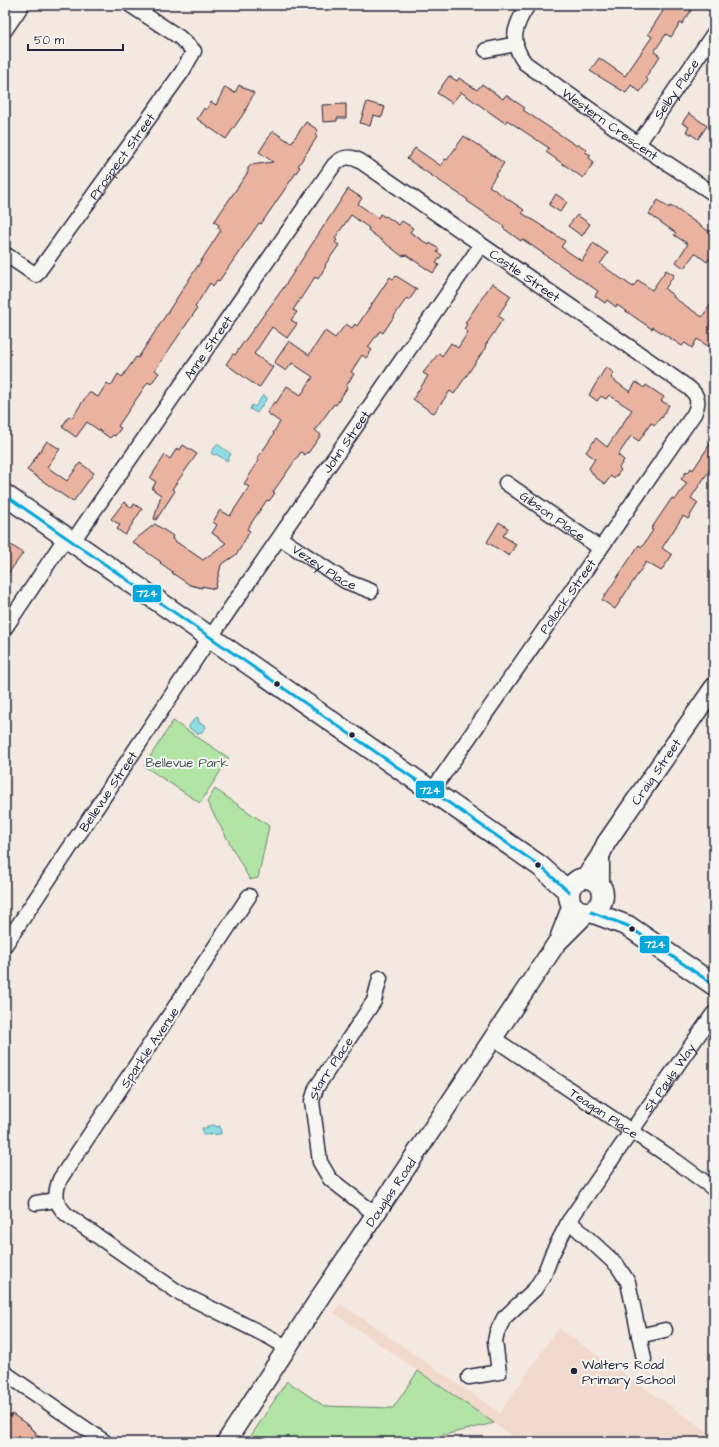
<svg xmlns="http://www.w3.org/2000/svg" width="719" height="1447" font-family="'Architects Daughter',sans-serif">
	<rect width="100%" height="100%" fill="#f4e9e1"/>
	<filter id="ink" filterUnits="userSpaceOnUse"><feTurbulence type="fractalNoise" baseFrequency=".025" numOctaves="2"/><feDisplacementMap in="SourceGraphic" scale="8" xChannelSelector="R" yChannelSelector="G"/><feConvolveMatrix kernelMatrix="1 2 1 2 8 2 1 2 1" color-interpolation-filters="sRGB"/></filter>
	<g filter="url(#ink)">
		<!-- built -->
		<polygon fill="#f1d9cd" points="340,1303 500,1413 558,1328 714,1436 714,1442 521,1442 334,1313"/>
		<!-- green -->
		<g fill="#b2e4a5" stroke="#6a8370">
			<polygon points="173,721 229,758 200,803 144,766"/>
			<polygon points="215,789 269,826 258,878 250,880 207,802"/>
			<polygon points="418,1371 494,1423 414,1442 247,1442 287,1381 324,1406 393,1408"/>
		</g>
		<!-- water -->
		<g fill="#8ddee4" stroke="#6293a0">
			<polygon points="263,395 267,398 257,413 250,409 252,405 255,407"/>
			<polygon points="217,444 231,454 227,461 216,454 214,455 211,453"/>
			<polygon points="196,717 198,718 199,723 205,725 206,727 201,733 198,734 189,728 189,726"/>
			<polygon points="215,1125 215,1127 220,1126 221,1134 203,1135 202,1128 207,1128 207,1126"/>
		</g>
		<!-- building -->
		<g fill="#eab39f" stroke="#22223b">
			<polygon points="655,5 687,5 692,9 682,24 680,23 671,37 666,34 654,52 660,56 645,78 648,80 640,92 631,85 626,93 590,71 599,58 625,76 652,37 648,34 663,11"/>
			<polygon points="449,76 457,81 459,78 477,90 482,84 503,99 506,95 525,108 523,110 577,146 578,144 587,150 585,152 591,155 589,158 594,162 583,178 546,152 549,148 507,120 505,123 461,92 452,103 437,93"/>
			<polygon points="239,85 254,93 244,113 226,139 197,119 204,108 206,110 211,102 216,105 225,87 235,93"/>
			<polygon points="367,102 385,107 382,117 373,115 370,126 360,123"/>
			<polygon points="346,104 346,118 337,118 337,121 323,122 322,105"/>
			<polygon points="689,113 707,126 698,139 686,131 689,127 682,123"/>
			<polygon points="306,122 318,130 315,135 317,137 298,166 300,167 261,224 259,223 219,281 217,280 213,286 210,283 195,307 197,309 155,370 159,373 151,384 148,382 118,426 121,428 115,436 113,435 110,438 87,422 76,437 62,427 69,416 72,418 89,392 98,397 107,383 111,386 118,374 122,377 136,357 138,358 221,230 218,228 219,225 214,222 248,172 248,168 251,165 273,162 259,152 273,131 291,143"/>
			<polygon points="464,136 504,163 489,186 524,210 522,213 565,241 561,247 582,261 593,243 608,253 600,264 633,287 638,280 652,290 666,270 674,275 665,289 674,296 673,297 702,317 714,300 714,319 710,325 714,328 714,350 697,339 692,348 685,343 682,346 653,327 652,329 617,305 616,307 607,300 605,303 595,296 598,291 522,239 521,241 503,228 504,226 467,201 468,200 407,159 415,148 441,166 445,159 447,160"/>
			<polygon points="348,189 362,198 358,204 378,218 380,214 385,217 386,216 399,225 402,221 413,228 410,232 429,245 430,243 439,249 437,252 442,255 436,263 439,265 433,273 406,255 402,256 368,230 369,228 351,215 335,238 337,240 335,242 339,245 325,265 326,266 318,279 315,277 293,310 297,312 291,320 297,324 287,338 272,327 254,354 273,367 259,388 226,364 233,354 235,355 241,346 284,287"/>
			<polygon points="556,194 567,202 560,212 549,205"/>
			<polygon points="658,200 669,208 670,206 676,209 714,235 714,262 709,259 707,262 695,253 684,268 676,262 688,244 674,235 676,233 649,214"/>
			<polygon points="577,215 590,224 582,236 568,226"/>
			<polygon points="396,276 417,289 409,300 407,298 399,309 383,333 380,331 368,347 372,350 366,358 362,355 351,372 354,374 346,386 347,388 336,405 334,404 315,430 321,435 308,453 307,452 305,455 301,452 273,492 275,493 269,501 267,500 247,529 250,531 237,554 221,565 215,589 202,586 202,588 190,585 172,573 173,572 160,563 161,562 132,542 155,524 173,536 172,539 203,560 226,543 212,533 217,525 213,522 220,510 230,516 249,487 244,484 259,460 257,459 274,434 273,433 280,422 267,413 274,402 276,403 287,386 301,395 313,377 292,363 286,371 274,363 289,341 309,355 325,331 335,338 346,324 352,328 355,324 357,326 390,277 393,279"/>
			<polygon points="492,283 511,296 498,316 503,319 485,346 486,347 454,394 450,391 434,413 430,411 413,399 428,376 423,373 439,353 442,356 451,343 458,348 468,332 464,329 467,324 465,323"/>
			<polygon points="606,367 614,373 611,378 630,392 636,382 644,388 646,385 664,397 661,401 669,405 662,418 661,417 655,425 651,423 639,441 631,436 618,455 624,460 619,468 621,470 614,479 611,476 605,484 595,477 589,468 595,459 586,452 596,438 607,447 632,410 609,395 606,399 601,396 597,401 589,395"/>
			<polygon points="714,438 714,463 691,498 698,503 688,519 683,516 662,548 672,555 661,571 646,562 615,609 602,600 639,545 642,547 653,530 651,529 672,498 675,500 687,483 681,479 686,472 688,473 691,468 693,470"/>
			<polygon points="47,441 60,449 47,467 67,481 80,463 94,473 73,502 27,470"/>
			<polygon points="183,445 197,454 172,489 175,491 156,520 154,519 161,495 152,489 156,482 150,478 165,455 170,459 177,448 180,450"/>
			<polygon points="124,502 132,508 134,504 142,509 125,535 117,529 120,525 111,519"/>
			<polygon points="499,522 508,528 503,536 516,544 509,556 487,542"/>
			<polygon points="5,541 23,553 5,578"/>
			<polygon points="5,1412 11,1416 12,1414 31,1427 30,1428 36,1432 35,1434 48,1442 18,1442 5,1434"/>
		</g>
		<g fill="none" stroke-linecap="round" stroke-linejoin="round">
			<defs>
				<g id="minor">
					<path id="s1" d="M528,5C514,26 509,42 525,63L638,144L714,194"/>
					<polyline points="5,30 22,5"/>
					<polyline points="486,50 516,44"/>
					<path id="s2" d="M638,144L714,33"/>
					<path id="s3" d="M5,254L36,275L182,72L194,51L179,37L130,5"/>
					<path id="s4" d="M506,483L600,548"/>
					<path id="s5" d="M280,538L345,581L371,591"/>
					<path id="s6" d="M73,541L334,165C342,157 349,155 360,161L689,388C699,396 699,403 694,414L432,791"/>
					<polyline points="5,628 66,537"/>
					<path d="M249,896L60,1179C54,1194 55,1204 67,1215L178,1292L269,1337L288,1348"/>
					<path id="s7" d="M5,945L201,651L481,245"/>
					<path id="s8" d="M493,1038L676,1161L714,1189"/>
					<polyline points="36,1203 56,1200"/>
					<path id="s9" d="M375,1214L330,1179L320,1162L312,1101L316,1088L374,1001L380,978"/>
					<polyline points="569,1221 617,1265 628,1282 644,1359"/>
					<polyline points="639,1336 665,1330"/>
					<polyline points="5,1373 105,1442"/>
					<path id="s10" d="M469,1377L499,1372L495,1341L497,1332L504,1318L535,1289L544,1275L552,1254L569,1221L713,1014"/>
				</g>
				<g id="tertiary">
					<polyline points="600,856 600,886"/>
					<path id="s11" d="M585,878L600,856L606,843L714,687"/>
					<polyline points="560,936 572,905"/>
					<path id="s12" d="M226,1442L322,1294L556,944L587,913"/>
				</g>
				<g id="secondary">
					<polyline points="5,495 540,866 569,892"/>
					<circle cx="586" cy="895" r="17"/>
					<polyline points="591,912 628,926 714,985"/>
				</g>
			</defs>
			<!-- minor casing -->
			<use href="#minor" stroke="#22223b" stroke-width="17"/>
			<!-- tertiary casing -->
			<use href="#tertiary" stroke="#22223b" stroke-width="21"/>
			<!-- secondary casing -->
			<use href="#secondary" stroke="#22223b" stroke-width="23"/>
			<!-- minor -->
			<use href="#minor" stroke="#f6f6f2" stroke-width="14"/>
			<!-- tertiary -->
			<use href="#tertiary" stroke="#f6f6f2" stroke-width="18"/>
			<!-- secondary -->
			<use href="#secondary" stroke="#f6f6f2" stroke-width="20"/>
			<defs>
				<g id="bus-1">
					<polyline points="5,495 540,866 569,892"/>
					<polyline points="591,912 628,926 714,985"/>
				</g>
			</defs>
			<!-- bus-1 casing -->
			<use href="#bus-1" stroke="#f6f6f2" stroke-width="6"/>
			<!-- bus-1 -->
			<use href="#bus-1" stroke="#03a6dd" stroke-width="3"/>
		</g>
	</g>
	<!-- markers -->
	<g fill="#22223b" stroke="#f6f6f2" stroke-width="1.5">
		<circle cx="277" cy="684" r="3.5"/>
		<circle cx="352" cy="735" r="3.5"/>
		<circle cx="538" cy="865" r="3.5"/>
		<circle cx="632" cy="929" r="3.5"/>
		<circle cx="574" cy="1371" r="4"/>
	</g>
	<g text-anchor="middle" stroke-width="4" stroke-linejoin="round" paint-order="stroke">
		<!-- street labels -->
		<g font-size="13" fill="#22223b" stroke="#f6f6f2">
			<text dy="5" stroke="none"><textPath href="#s2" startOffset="67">Selby Place</textPath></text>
			<text dy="5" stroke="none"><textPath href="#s1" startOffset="168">Western Crescent</textPath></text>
			<text dy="5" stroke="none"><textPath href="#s3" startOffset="184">Prospect Street</textPath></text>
			<text dy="5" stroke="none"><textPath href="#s6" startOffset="687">Castle Street</textPath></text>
			<text dy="5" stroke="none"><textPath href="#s6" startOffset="236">Anne Street</textPath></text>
			<text dy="5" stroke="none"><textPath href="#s7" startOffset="608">John Street</textPath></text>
			<text dy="5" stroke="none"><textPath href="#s4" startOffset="57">Gibson Place</textPath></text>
			<text dy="5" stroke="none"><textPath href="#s5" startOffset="53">Vezey Place</textPath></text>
			<text transform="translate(567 596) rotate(-55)" y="5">Pollack Street</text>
			<text dy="5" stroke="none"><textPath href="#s11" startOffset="128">Craig Street</textPath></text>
			<text dy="5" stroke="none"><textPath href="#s7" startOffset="185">Bellevue Street</textPath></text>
			<text transform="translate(149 1047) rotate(-56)" y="5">Sparkle Avenue</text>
			<text dy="5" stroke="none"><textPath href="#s9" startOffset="176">Starr Place</textPath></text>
			<text dy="5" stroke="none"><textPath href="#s10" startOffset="380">St Pauls Way</textPath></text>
			<text dy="5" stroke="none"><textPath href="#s8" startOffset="134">Teagan Place</textPath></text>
			<text dy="5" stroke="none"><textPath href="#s12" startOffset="299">Douglas Road</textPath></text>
		</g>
		<!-- park labels -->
		<g font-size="13" fill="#465256" stroke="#f6f6f2">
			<text x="187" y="767">Bellevue Park</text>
		</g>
		<!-- poi labels -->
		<g font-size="13" fill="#22223b" stroke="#f6f6f2" text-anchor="start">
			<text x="582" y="1369">Walters Road<tspan x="582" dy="15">Primary School</tspan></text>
		</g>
	</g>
	<g stroke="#f6f6f2" stroke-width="1.5">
		<rect x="132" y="584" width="30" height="19" rx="4" fill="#03a6dd"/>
		<rect x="415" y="780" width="30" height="19" rx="4" fill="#03a6dd"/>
		<rect x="639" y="935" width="31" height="19" rx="4" fill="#03a6dd"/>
	</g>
	<g font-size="11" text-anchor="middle" font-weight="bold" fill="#fff">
		<text x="147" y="597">724</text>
		<text x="430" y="794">724</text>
		<text x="655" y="948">724</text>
	</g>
	<!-- margin -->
	<rect width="719" height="1447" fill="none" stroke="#f6f6f2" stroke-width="20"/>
	<rect x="10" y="10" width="699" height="1427" fill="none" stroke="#22223b" stroke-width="1.5" filter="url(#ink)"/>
	<!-- scale -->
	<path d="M28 44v6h95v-6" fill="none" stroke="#22223b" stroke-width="2"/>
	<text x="34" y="44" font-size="12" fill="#22223b" stroke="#f6f6f2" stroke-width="3" paint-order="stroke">50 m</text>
</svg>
